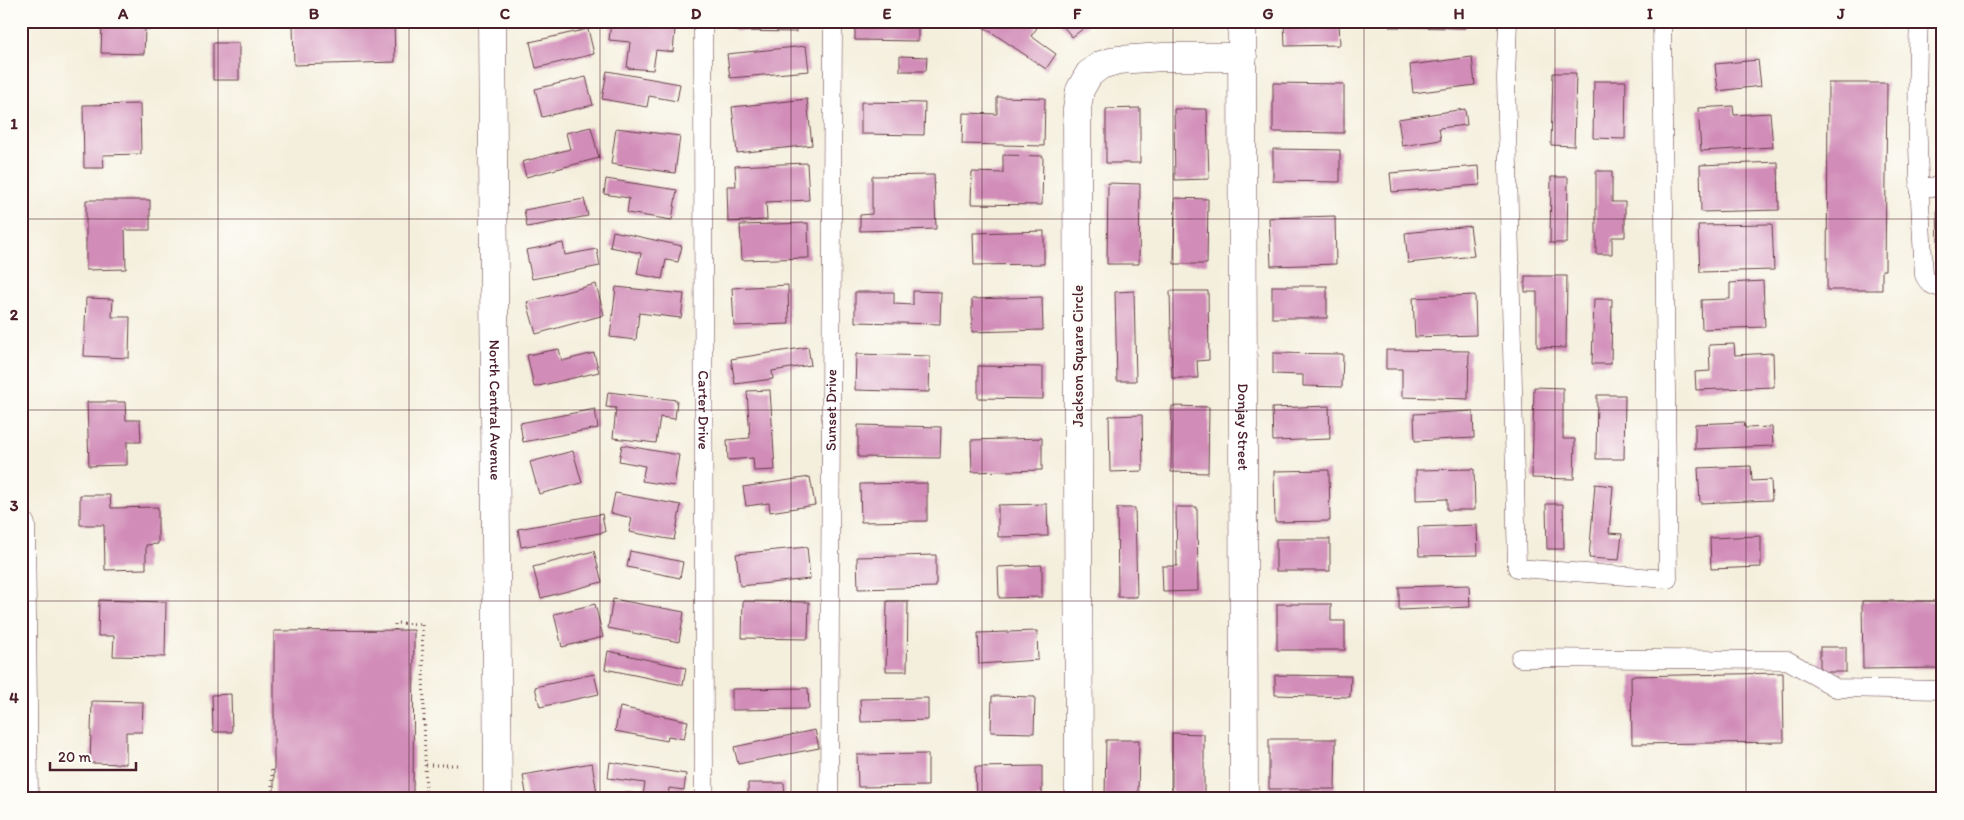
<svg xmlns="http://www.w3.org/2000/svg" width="1964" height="820" font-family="Itim,sans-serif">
	<rect width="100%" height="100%" fill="#fdfcf7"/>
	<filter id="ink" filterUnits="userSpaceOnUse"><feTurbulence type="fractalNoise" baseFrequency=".02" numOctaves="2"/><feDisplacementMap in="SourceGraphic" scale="10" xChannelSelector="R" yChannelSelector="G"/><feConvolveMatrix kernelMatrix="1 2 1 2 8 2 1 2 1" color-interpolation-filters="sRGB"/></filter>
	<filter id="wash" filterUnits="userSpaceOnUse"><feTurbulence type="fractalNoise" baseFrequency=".0096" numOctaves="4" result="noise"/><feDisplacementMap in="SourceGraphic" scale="20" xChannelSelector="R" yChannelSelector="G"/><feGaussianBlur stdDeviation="1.12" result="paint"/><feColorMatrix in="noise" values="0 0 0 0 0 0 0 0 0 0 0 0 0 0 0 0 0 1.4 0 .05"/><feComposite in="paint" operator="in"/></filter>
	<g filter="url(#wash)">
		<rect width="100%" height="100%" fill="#f4efdd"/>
		<g id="blocks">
			<!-- building -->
			<g fill="#d18cb8">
				<polygon points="102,21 153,21 153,29 145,29 144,54 101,53"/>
				<polygon points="394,21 395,62 294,65 293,24"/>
				<polygon points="611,21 675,29 673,52 656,50 653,70 627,68 630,42 609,40"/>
				<polygon points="735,21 796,21 796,32 735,31"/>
				<polygon points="855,21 918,21 918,41 855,40"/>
				<polygon points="975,21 1027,21 1037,28 1031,36 1056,54 1046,69"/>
				<polygon points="1059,21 1085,21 1088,25 1072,37"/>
				<polygon points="1284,21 1339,21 1340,45 1285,46"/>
				<polygon points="1389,21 1466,21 1465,28 1389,27"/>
				<polygon points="588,29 594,54 536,68 530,42"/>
				<rect x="213" y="43" width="26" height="37"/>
				<polygon points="806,46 809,71 730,78 727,54"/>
				<polygon points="900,56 927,57 926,71 900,71"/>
				<polygon points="1472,57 1475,85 1413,93 1410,65"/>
				<polygon points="1758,60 1761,86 1718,91 1715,64"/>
				<polygon points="607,71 680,84 677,101 649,96 647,107 602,99"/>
				<polygon points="1553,73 1576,73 1574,146 1551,145"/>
				<polygon points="586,77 593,105 542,117 535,89"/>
				<polygon points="1594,81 1626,81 1625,139 1593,138"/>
				<polygon points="1273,83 1344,84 1344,133 1273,132"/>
				<polygon points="1828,83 1887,83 1885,270 1882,270 1882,290 1827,290"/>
				<polygon points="997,97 1045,98 1044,146 962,144 963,113 997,114"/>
				<polygon points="807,99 812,145 737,153 732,107"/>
				<polygon points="861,102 925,103 924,135 861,134"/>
				<polygon points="140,104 141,154 103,155 104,168 84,168 83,105"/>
				<polygon points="1733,106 1734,115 1770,113 1773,147 1701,151 1698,108"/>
				<polygon points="1140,108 1140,163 1106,163 1106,109"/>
				<polygon points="1174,109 1207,109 1209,179 1175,180"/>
				<polygon points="1465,109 1467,125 1439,128 1441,140 1402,146 1398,119"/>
				<polygon points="591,127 599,158 526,177 522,162 570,149 566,133"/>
				<polygon points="616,128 680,136 675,173 611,164"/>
				<polygon points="1273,149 1340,150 1340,182 1273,181"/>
				<polygon points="1003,155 1043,156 1042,205 971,204 972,172 1003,173"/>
				<polygon points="1778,162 1779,210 1701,212 1700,165"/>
				<polygon points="807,163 809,200 766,202 767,220 728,222 727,186 736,186 735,166"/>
				<polygon points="1479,166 1480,185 1392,192 1390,173"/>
				<polygon points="1596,171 1612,171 1612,202 1625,202 1625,237 1612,237 1612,254 1596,254"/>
				<polygon points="934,175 936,229 860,231 860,215 872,214 872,176"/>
				<polygon points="1551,177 1568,177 1567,243 1550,243"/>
				<polygon points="606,179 677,190 672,220 627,213 629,198 604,194"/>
				<polygon points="1108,183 1140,184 1139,264 1107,264"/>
				<polygon points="1175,198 1208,199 1207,264 1174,264"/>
				<polygon points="584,199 588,216 527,227 524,210"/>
				<polygon points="86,200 150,200 150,230 125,230 126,269 86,270"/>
				<polygon points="1943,207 1943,276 1939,276 1937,208"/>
				<polygon points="1335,216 1336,264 1271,266 1269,218"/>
				<polygon points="808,223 809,258 742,260 740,225"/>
				<polygon points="1772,224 1774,270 1700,272 1698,225"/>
				<polygon points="1470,226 1474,256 1408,263 1405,233"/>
				<polygon points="613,231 682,246 678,262 666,260 662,279 637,274 641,253 610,247"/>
				<polygon points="1044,231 1044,264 974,265 973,233"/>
				<polygon points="563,243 565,255 597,249 600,266 532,279 526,250"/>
				<polygon points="1525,276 1567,276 1566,348 1537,347 1537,292 1525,292"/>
				<polygon points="1763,281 1765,327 1702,329 1701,300 1730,299 1730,283"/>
				<polygon points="596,284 604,315 536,334 527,302"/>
				<polygon points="788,285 789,324 734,326 732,288"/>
				<rect x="1272" y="286" width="55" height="32"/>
				<polygon points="616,287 684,294 681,318 639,313 636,340 610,337"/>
				<polygon points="913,291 941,292 940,324 855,322 855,292 894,292 894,304 913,305"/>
				<polygon points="1134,291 1136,381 1117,381 1115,292"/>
				<polygon points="1170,291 1208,291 1209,360 1197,361 1198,378 1172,378"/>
				<polygon points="1475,295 1476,335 1415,337 1413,298"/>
				<polygon points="1042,297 1043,330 972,332 972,299"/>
				<polygon points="86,298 113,299 112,317 130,317 129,358 84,356"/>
				<polygon points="1594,299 1612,299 1611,364 1592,364"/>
				<polygon points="1734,344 1735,355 1773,353 1774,387 1696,390 1695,372 1710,371 1709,345"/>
				<polygon points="808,347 811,365 772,371 773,379 735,384 731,359"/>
				<polygon points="559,349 562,361 594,353 599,372 534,387 527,355"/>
				<polygon points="1386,350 1469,351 1468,399 1402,397 1402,369 1386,369"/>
				<polygon points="1273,353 1343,354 1342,387 1303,386 1303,375 1273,374"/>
				<polygon points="856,354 930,356 929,392 855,390"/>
				<polygon points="978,366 1043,367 1043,399 978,398"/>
				<polygon points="1534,387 1563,388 1563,439 1575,439 1574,479 1532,478"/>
				<polygon points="770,390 775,470 754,471 753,458 728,460 727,440 750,438 747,391"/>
				<polygon points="608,392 677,400 675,419 660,417 656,443 613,438 616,408 606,407"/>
				<polygon points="1597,395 1625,395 1624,459 1596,459"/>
				<polygon points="87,402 125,402 126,420 140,420 141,442 127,442 127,465 89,466"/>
				<polygon points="1172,406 1209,407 1208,473 1171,472"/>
				<polygon points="1329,406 1330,439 1273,441 1272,408"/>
				<polygon points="595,409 598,428 523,442 520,423"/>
				<polygon points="1473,411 1474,438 1415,441 1414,414"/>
				<polygon points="1142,415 1143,471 1110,472 1109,416"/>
				<polygon points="1744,422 1745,428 1772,427 1773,446 1695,449 1695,424"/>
				<polygon points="858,425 941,427 940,458 858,457"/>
				<polygon points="1042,438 1042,470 972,472 971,440"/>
				<polygon points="622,445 679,455 674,486 642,481 645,466 619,461"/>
				<polygon points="573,451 582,483 539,494 530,462"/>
				<polygon points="1751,466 1752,481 1771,480 1772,500 1700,503 1698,468"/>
				<polygon points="1474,469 1475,510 1447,510 1447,499 1416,500 1416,470"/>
				<polygon points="1329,470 1330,521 1275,522 1274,471"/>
				<polygon points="810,477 815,505 770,512 769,503 746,506 743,487"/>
				<polygon points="927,483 927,521 861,522 860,484"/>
				<polygon points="1595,484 1613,486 1609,533 1622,534 1619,560 1589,558"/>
				<polygon points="615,493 681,505 674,540 629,532 632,518 611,513"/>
				<polygon points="80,495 110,495 111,508 158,507 158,544 146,545 146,569 105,570 104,525 80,525"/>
				<polygon points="1047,504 1048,536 998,537 998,505"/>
				<polygon points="1546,504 1563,504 1564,549 1547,549"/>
				<polygon points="1176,507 1197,507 1198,591 1163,592 1162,566 1177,566"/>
				<polygon points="1117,508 1135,508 1137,597 1118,597"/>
				<polygon points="602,514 605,532 521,547 518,529"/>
				<polygon points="1477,525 1478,555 1419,556 1418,527"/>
				<polygon points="1761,536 1761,567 1711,569 1710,538"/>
				<rect x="1276" y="539" width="54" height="32"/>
				<polygon points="807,547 810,579 740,586 736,554"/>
				<polygon points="594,551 602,582 541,598 533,567"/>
				<polygon points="630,551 683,562 680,578 627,567"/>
				<polygon points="936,555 936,587 858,589 857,557"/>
				<polygon points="1042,565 1042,597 999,598 998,567"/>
				<polygon points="1469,585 1470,607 1399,610 1399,587"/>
				<polygon points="613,599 684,612 679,642 608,628"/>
				<polygon points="99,600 166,602 165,657 113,656 114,636 98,636"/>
				<polygon points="743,601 809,602 808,639 742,638"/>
				<polygon points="887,601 908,601 907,671 886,671"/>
				<polygon points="1862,601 1943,601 1943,668 1863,669"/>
				<polygon points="595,604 603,637 562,647 554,614"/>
				<polygon points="1277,604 1331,604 1331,621 1345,621 1345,650 1277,650"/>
				<polygon points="414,630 413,799 274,799 274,631"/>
				<polygon points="1037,631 1038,660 979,664 978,633"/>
				<rect x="1820" y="647" width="26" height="25"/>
				<polygon points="608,651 686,668 683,685 605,669"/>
				<polygon points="1783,673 1784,742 1632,744 1631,676"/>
				<polygon points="594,674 599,694 540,707 535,687"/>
				<polygon points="1275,675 1351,676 1350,697 1275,695"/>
				<polygon points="808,688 809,709 732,710 732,689"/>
				<polygon points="231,694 232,732 213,732 212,695"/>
				<polygon points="992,696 1035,697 1034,733 991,732"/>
				<polygon points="928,698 928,720 861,722 860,699"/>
				<polygon points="92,701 143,702 142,732 126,732 126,764 90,763"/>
				<polygon points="620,707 688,721 684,739 668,736 667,741 615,731"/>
				<polygon points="815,730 819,748 738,764 734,747"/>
				<polygon points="1172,733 1204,734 1204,799 1172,799"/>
				<polygon points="1269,739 1336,739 1335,789 1269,789"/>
				<polygon points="1106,740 1139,740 1138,799 1105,799"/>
				<polygon points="928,754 928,786 858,787 857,755"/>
				<polygon points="610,762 686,774 684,790 669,788 668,799 623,799 624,792 643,795 645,783 608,778"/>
				<polygon points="592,763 598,799 527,799 523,775"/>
				<polygon points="1042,766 1042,798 976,799 975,767"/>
				<polygon points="748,783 784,783 785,799 748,799"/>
				<polygon points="90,794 147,795 147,799 89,799"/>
			</g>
		</g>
	</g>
	<g filter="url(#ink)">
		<use href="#blocks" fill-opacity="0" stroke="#643e46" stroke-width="1"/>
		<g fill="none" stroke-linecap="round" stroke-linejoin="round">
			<defs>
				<g id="lane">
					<path id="s1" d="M703,21L704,799"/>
					<polyline points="1508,21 1506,78 1517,568 1668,579 1662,21"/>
					<path d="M1919,21C1915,106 1919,191 1924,275C1928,284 1933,287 1943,288"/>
					<polyline points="1919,187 1943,187"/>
					<polyline points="1520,658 1787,660 1836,688 1943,690"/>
					<path id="s2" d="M829,799L833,21"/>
				</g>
				<g id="street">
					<path id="s3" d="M492,21L498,799"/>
					<path id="s4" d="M1242,21L1244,799"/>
					<polyline points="21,525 24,799"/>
					<polyline points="1079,799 1077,109 1080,90 1089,74 1101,65 1118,60 1163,57 1243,57"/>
				</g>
			</defs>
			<!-- lane casing -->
			<use href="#lane" stroke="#643e46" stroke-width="19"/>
			<!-- street casing -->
			<use href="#street" stroke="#643e46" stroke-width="29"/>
			<!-- path -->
			<g stroke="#643e46" stroke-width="3" stroke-dasharray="1 4" stroke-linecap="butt">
				<polyline points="395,630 395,623 422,624 426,799"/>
				<polyline points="426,765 457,765"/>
				<polyline points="272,770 272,799"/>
			</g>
			<!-- lane -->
			<use href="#lane" stroke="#fff" stroke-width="18"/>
			<!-- street -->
			<use href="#street" stroke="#fff" stroke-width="28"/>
		</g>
	</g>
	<!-- grid -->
	<path fill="none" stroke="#4a1f2b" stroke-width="1" stroke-opacity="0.55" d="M218,21V799M409,21V799M600,21V799M791,21V799M982,21V799M1173,21V799M1364,21V799M1555,21V799M1746,21V799M21,219H1943M21,410H1943M21,601H1943"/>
	<g text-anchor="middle" stroke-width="5" stroke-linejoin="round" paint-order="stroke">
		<!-- street labels -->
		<g font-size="15" fill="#4a1f2b" stroke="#fdfcf7">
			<text transform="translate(1078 356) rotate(-90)" y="5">Jackson Square Circle</text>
			<text dy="5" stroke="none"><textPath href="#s3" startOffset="389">North Central Avenue</textPath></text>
			<text dy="5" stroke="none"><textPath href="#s1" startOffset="389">Carter Drive</textPath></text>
			<text dy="5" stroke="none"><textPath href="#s2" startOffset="389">Sunset Drive</textPath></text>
			<text dy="5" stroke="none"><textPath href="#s4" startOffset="406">Donjay Street</textPath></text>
		</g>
	</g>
	<!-- margin -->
	<rect width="1964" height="820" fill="none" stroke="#fdfcf7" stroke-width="55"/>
	<!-- scale -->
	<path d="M50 762v8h86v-8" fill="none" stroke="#4a1f2b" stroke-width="2.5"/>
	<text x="58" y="762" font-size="15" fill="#4a1f2b" stroke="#fdfcf7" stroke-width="4" paint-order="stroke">20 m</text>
	<rect x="28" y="28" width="1908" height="764" fill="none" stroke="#4a1f2b" stroke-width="2"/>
	<g font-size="16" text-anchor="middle" font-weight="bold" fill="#4a1f2b">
		<text x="123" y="19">A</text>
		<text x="314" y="19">B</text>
		<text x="505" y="19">C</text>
		<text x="696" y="19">D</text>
		<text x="887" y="19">E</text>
		<text x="1077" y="19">F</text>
		<text x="1268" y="19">G</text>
		<text x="1459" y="19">H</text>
		<text x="1650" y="19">I</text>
		<text x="1841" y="19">J</text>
		<text x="14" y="129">1</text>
		<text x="14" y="320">2</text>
		<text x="14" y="511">3</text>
		<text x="14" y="703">4</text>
	</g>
</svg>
